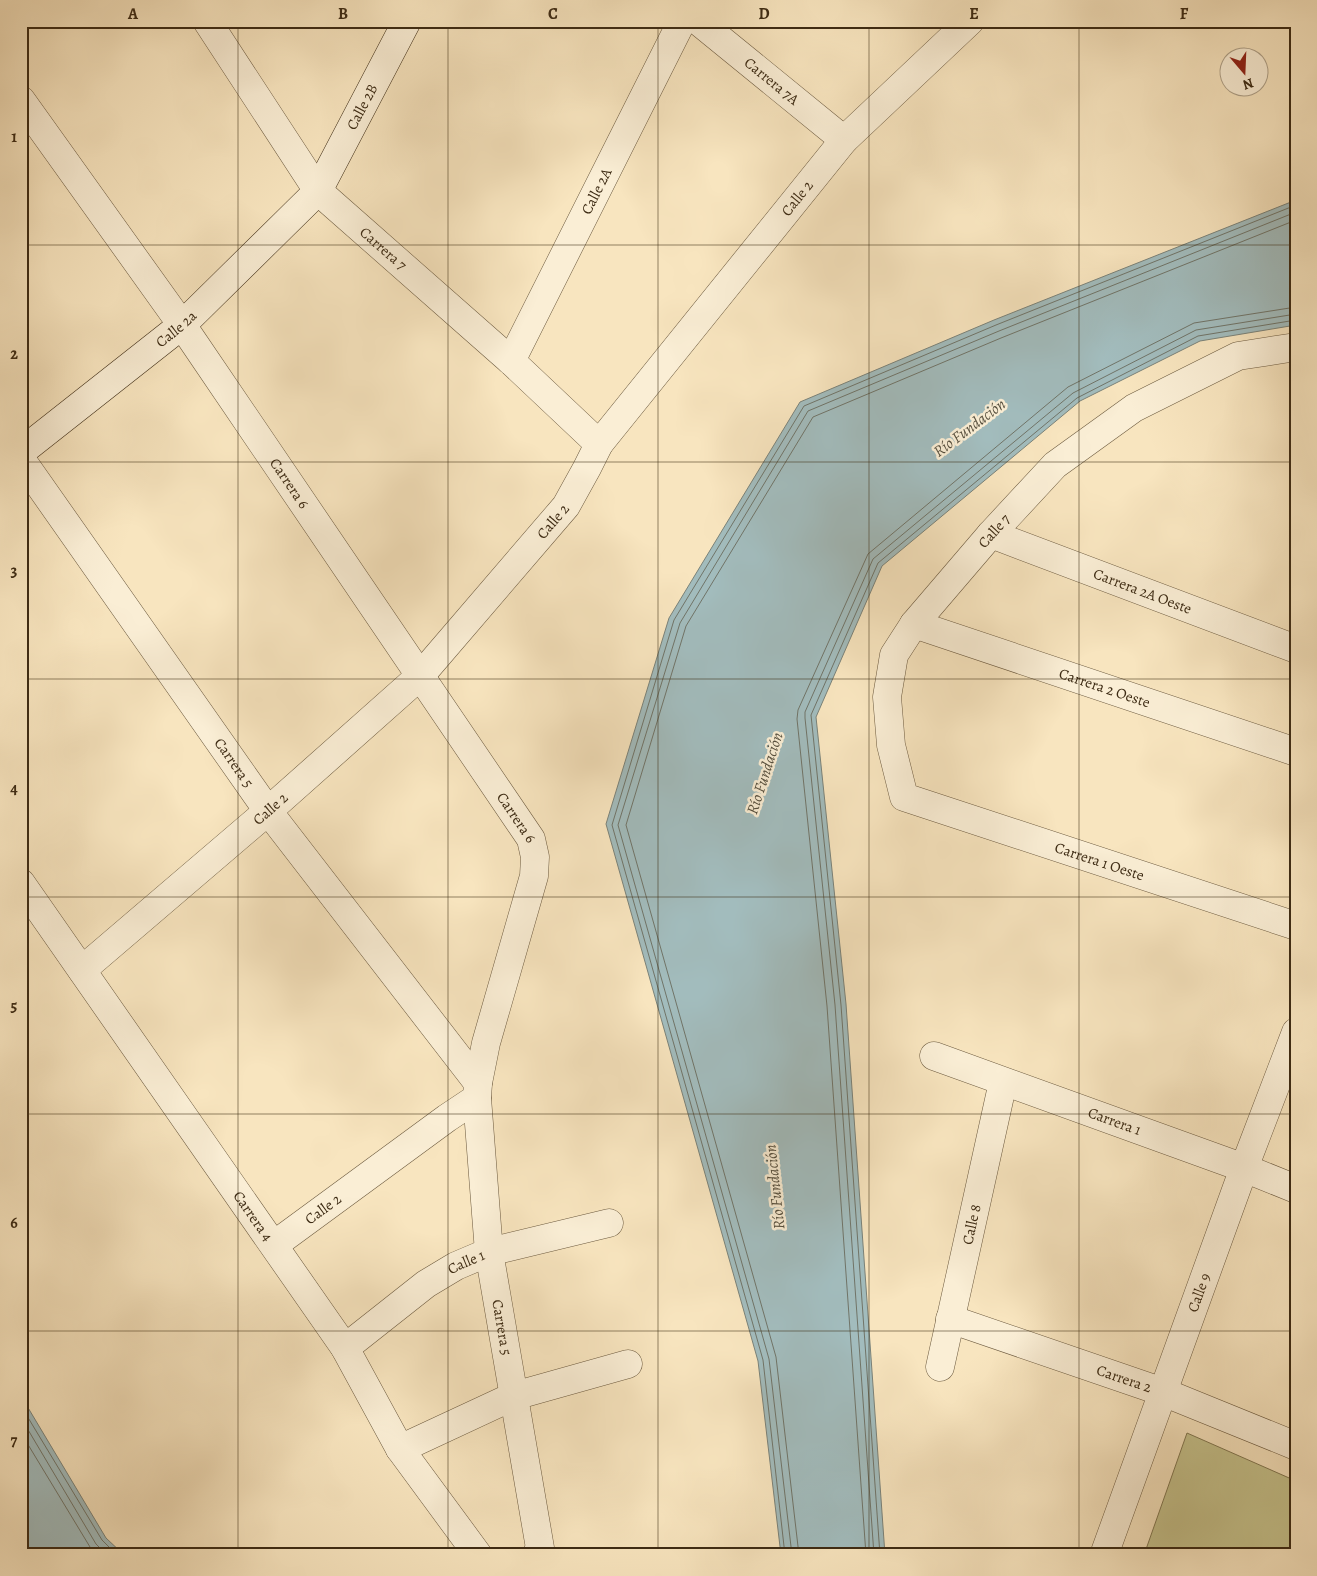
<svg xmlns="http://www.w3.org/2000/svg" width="1317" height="1576" font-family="Alegreya,serif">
	<rect width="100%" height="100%" fill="#f8e5bf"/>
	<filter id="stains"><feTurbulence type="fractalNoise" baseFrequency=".004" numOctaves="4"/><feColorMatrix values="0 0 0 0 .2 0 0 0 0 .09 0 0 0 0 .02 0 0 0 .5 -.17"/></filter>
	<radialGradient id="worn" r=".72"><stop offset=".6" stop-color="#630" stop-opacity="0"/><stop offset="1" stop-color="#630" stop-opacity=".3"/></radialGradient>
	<!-- green -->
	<polygon fill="#c5c28c" stroke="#817650" points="1187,1433 1296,1481 1296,1555 1144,1555"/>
	<!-- water -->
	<g fill="#a2bcbd" stroke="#7a8279">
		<polygon points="1296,200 1296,325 1200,341 1080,401 882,566 816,717 846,1004 885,1555 781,1555 758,1361 606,824 669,618 800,402 994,320"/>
		<polygon points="21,1396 106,1538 124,1555 21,1555"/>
	</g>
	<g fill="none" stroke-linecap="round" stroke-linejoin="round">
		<!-- shore -->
		<g stroke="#707468" stroke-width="1">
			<polyline points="21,1406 102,1540 117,1555"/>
			<polyline points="21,1418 96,1544 107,1555"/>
			<polyline points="21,1433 90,1547 97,1555"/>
			<polyline points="785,1555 763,1360 612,825 674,620 804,406 996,325 1296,205"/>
			<polyline points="792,1555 769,1359 618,825 680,623 808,411 999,331 1296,212"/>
			<polyline points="799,1555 776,1357 626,825 686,626 813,417 1001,338 1296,220"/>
			<polyline points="866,1555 827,1006 797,719 798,710 868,554 1068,387 1194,323 1296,307"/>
			<polyline points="874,1555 835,1005 805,718 805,712 873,559 1073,393 1196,330 1296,314"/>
			<polyline points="880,1555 841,1005 811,715 878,563 1077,398 1198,336 1296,320"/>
		</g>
		<defs>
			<g id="street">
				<path id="s1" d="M207,21L318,191L511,361L599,444"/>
				<path id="s2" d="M698,21L844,140"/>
				<path id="s3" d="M21,100L182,325L531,839L535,857L534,876L486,1043L478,1083L477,1098L447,1118L274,1245"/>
				<path id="s4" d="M1296,347L1238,356L1134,408L1055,465L991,534L914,624L894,655L887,697L891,745L904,797L1296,926"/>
				<path id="s5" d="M511,361L682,21"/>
				<path id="s6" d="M21,459L268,811L478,1083"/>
				<path id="s7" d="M991,534L1296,649"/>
				<path id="s8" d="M914,624L1296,752"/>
				<path id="s9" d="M21,883L345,1348L400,1449L478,1555"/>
				<path id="s10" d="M82,970L268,811L421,675L566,506L587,468L599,444L844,140L970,21"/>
				<path id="s11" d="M934,1056L1244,1168L1296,1189"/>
				<path id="s12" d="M477,1098L489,1252L540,1548L536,1555"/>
				<path id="s13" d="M950,1319L1163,1392L1296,1446"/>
				<path id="s14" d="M345,1348L426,1284L456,1266L489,1252L609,1223"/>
				<path id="s15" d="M940,1367L1003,1082"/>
				<polyline points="400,1449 514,1396 628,1364"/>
				<path id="s16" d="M1104,1555L1244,1168L1296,1032"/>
			</g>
			<g id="secondary">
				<path id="s17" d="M21,452L182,325L318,191L407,21"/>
			</g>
		</defs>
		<!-- street casing -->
		<use href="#street" stroke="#6c5a3f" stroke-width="29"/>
		<!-- secondary casing -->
		<use href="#secondary" stroke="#3d2b14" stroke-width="29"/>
		<!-- street -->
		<use href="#street" stroke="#faeed5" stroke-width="28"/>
		<!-- secondary -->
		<use href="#secondary" stroke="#faeed5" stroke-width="28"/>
	</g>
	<!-- grid -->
	<path fill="none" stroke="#3d2b14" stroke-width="1" stroke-opacity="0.55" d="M238,21V1555M448,21V1555M658,21V1555M869,21V1555M1079,21V1555M21,245H1296M21,462H1296M21,679H1296M21,897H1296M21,1114H1296M21,1331H1296"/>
	<g text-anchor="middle" stroke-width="5" stroke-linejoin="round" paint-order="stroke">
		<!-- street labels -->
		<g font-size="15" fill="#3d2b14" stroke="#faeed5">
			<text dy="5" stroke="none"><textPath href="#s2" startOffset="95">Carrera 7A</textPath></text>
			<text dy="5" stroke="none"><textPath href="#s17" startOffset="491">Calle 2B</textPath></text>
			<text dy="5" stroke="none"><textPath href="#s5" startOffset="190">Calle 2A</textPath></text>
			<text dy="5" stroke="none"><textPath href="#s10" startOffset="1058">Calle 2</textPath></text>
			<text dy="5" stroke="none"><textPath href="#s1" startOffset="290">Carrera 7</textPath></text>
			<text dy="5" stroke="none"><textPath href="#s17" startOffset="198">Calle 2a</textPath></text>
			<text dy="5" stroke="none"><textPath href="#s3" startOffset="468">Carrera 6</textPath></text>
			<text dy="5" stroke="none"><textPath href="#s10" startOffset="652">Calle 2</textPath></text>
			<text transform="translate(994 531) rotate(-48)" y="5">Calle 7</text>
			<text dy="5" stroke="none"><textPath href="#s7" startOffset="162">Carrera 2A Oeste</textPath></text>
			<text dy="5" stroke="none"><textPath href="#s8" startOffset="201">Carrera 2 Oeste</textPath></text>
			<text dy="5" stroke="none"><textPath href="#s6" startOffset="371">Carrera 5</textPath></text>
			<text dy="5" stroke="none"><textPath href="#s10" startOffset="248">Calle 2</textPath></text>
			<text dy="5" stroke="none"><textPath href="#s3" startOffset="872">Carrera 6</textPath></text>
			<text dy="5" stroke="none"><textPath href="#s4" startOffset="872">Carrera 1 Oeste</textPath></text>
			<text dy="5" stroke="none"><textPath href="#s11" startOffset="192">Carrera 1</textPath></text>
			<text transform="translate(323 1209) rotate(-36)" y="5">Calle 2</text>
			<text dy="5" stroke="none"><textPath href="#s9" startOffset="406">Carrera 4</textPath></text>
			<text dy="5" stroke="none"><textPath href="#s15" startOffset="146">Calle 8</textPath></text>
			<text dy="5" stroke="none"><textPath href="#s14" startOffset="149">Calle 1</textPath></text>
			<text dy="5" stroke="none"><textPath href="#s16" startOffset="279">Calle 9</textPath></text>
			<text dy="5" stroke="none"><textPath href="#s12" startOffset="231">Carrera 5</textPath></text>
			<text dy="5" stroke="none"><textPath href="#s13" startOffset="184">Carrera 2</textPath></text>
		</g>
		<!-- water labels -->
		<g font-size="16" font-style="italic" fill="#564f3e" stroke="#faeed5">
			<text transform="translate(969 427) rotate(-37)" y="6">Río Fundación</text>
			<text transform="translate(764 773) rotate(-72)" y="6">Río Fundación</text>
			<text transform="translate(774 1187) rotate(-96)" y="6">Río Fundación</text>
		</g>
	</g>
	<!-- margin -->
	<rect width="1317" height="1576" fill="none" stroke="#f8e5bf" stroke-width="55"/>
	<!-- north arrow -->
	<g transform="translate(1244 72) rotate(161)"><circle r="24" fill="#faeed5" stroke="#aea088"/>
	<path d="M0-4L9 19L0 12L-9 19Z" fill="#8f2418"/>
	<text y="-8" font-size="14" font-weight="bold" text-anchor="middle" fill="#3d2b14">N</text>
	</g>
	<rect x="28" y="28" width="1262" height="1520" fill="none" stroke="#3d2b14" stroke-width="2"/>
	<g font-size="16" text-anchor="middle" font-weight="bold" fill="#3d2b14">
		<text x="133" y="19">A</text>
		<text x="343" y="19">B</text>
		<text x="553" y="19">C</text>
		<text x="764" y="19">D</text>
		<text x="974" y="19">E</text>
		<text x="1184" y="19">F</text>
		<text x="14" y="142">1</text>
		<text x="14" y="359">2</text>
		<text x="14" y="576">3</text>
		<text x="14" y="794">4</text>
		<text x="14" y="1011">5</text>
		<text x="14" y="1228">6</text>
		<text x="14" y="1446">7</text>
	</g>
	<rect width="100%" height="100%" filter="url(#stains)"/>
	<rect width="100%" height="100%" fill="url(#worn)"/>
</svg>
